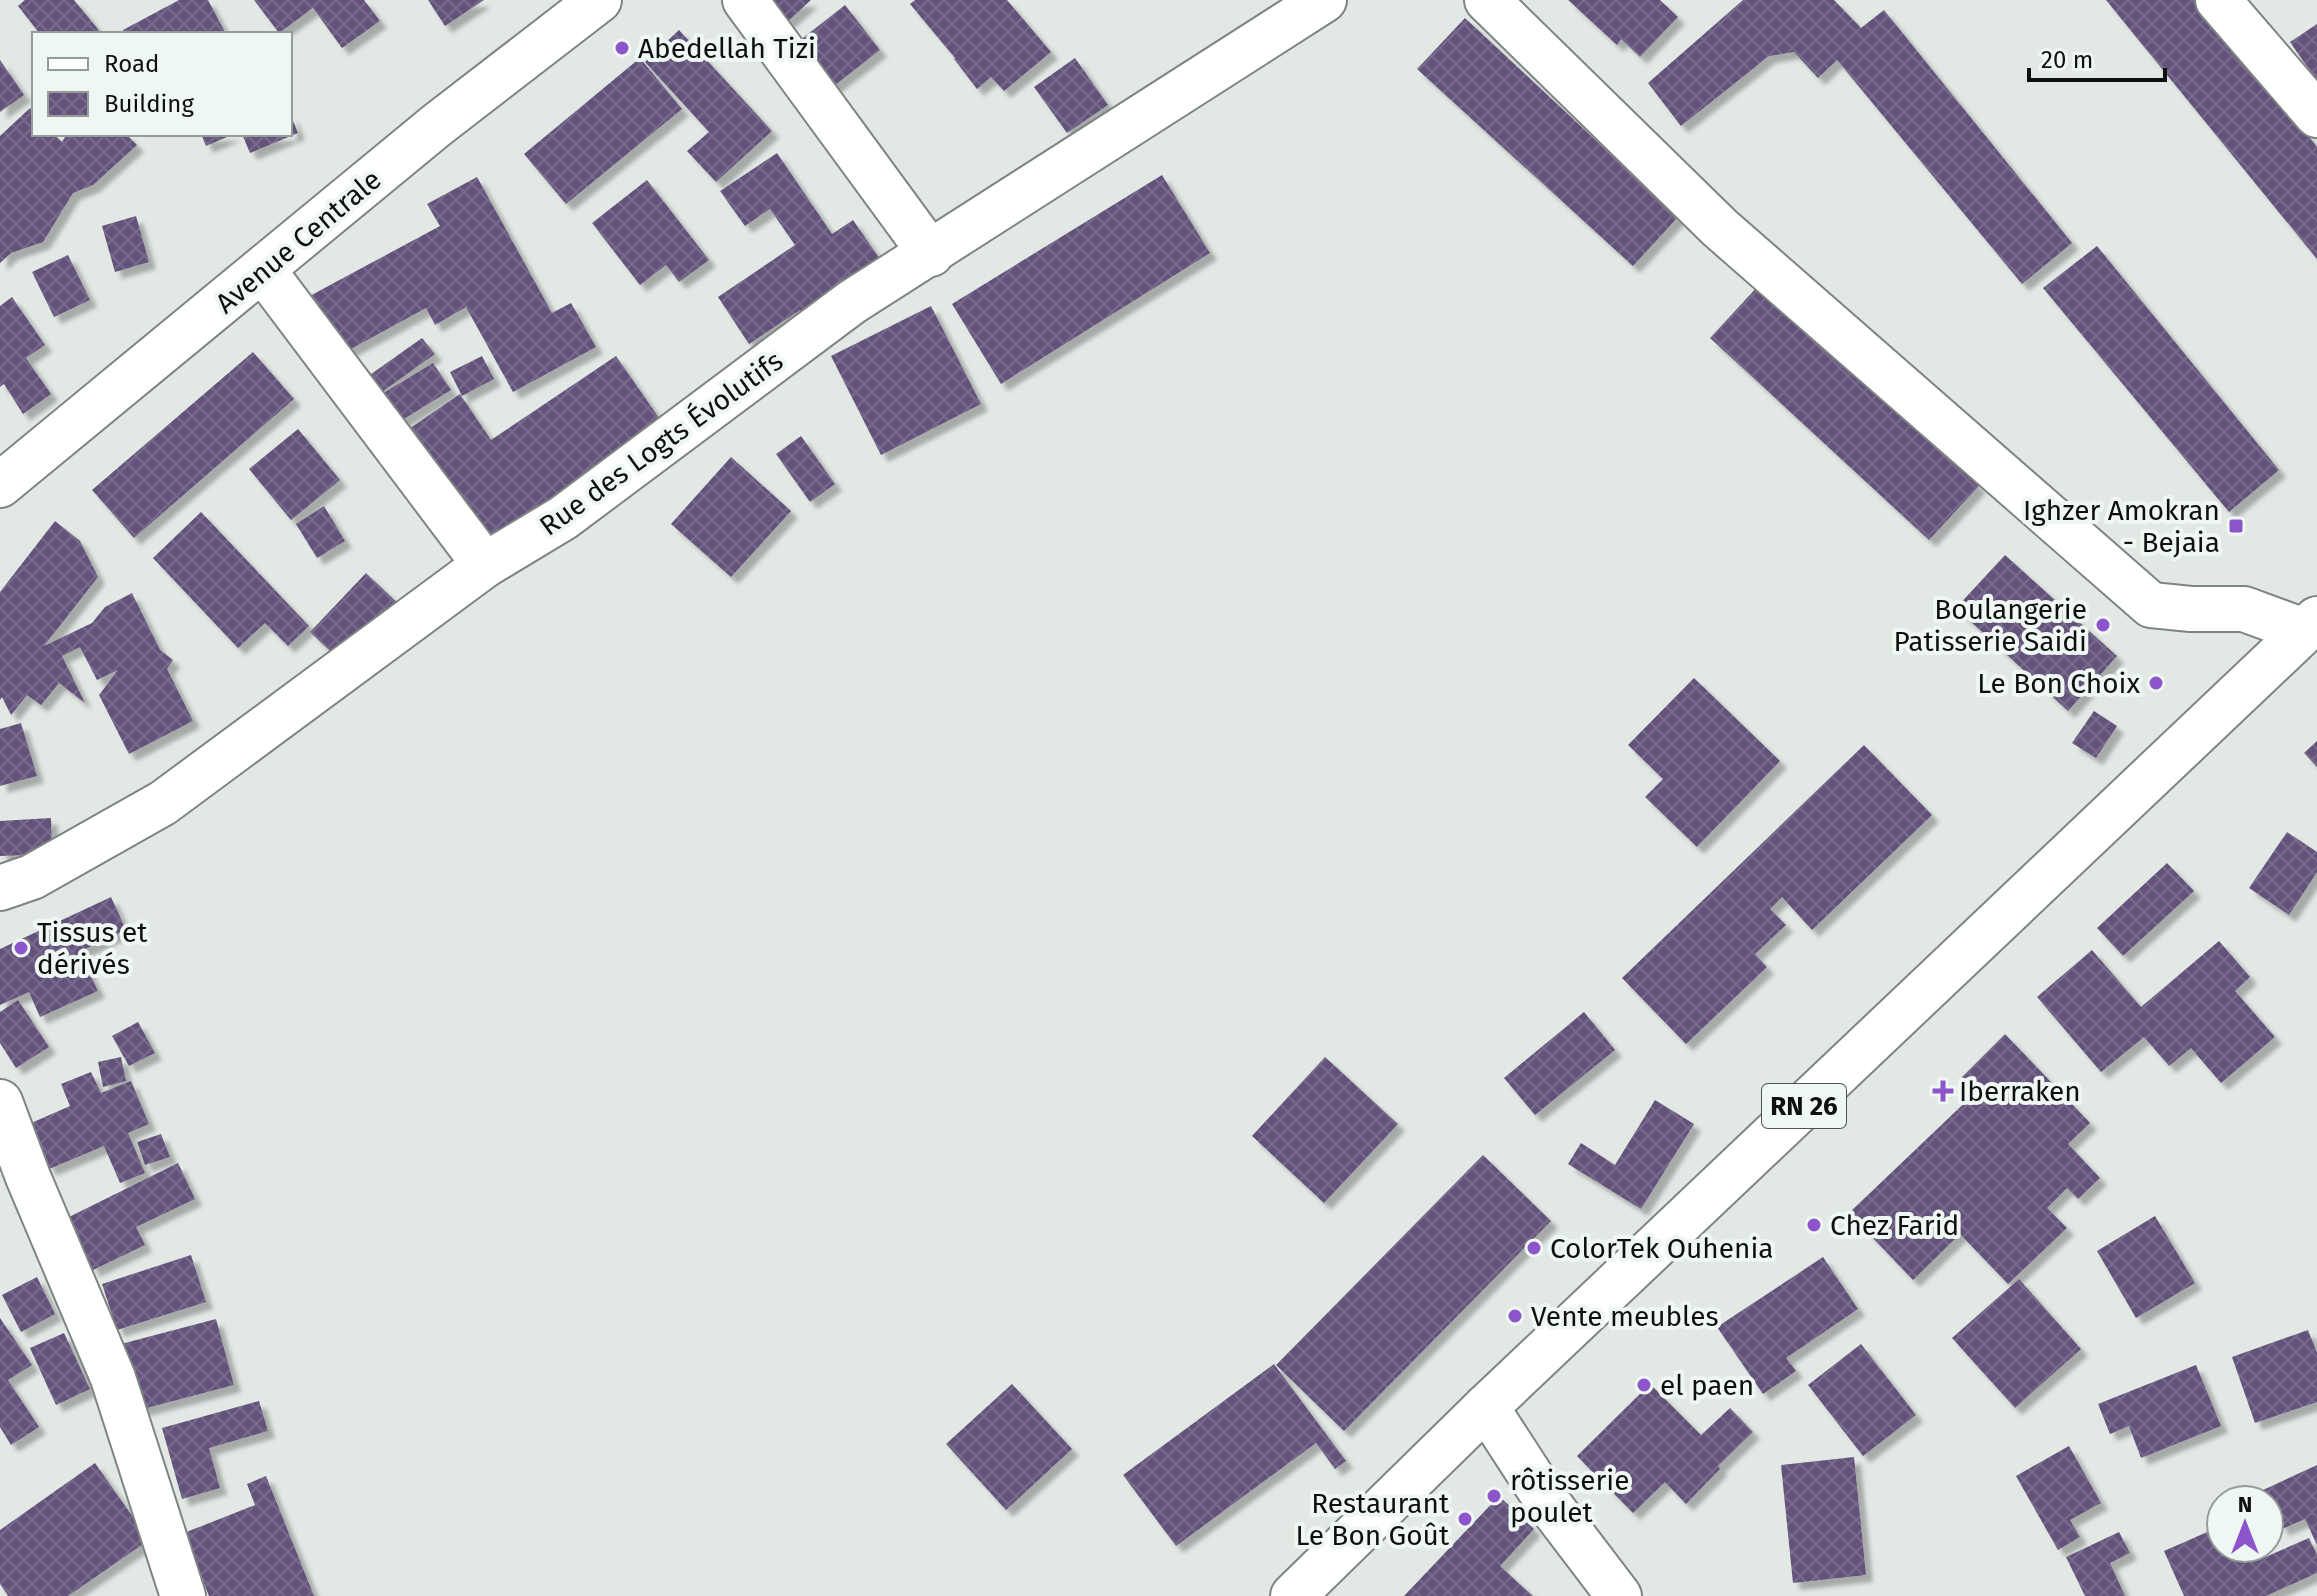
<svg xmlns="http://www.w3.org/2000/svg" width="2317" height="1596" font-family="'Fira Sans',sans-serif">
	<defs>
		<pattern id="building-cross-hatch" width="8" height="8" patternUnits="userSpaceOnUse" patternTransform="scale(2)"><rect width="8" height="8" fill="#64527c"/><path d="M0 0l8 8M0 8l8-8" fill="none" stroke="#786b8b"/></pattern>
		<filter id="shadow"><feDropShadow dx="7" dy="7" stdDeviation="2" flood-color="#0004"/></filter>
	</defs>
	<rect width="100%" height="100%" fill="#e2e9e4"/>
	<!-- building -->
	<g fill="url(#building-cross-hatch)" filter="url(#shadow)">
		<polygon points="25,0 74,0 102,34 40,34 18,6"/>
		<polygon points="179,0 208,0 226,34 125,34 123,30"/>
		<polygon points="254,0 364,0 380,21 342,48 313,8 279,33"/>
		<polygon points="428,0 484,0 445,26"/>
		<polygon points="767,0 811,0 787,22"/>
		<polygon points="915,0 1007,0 1051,52 1004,91 991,77 977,89 954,59 955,58 910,4"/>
		<polygon points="1568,0 1660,0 1678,17 1640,57 1621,39 1617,45"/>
		<polygon points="1743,0 1834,0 1861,28 1884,10 2072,243 2022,284 1837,60 1818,78 1794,52 1769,56 1681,126 1648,83"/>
		<polygon points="2106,0 2198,0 2228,36 2317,147 2317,259"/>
		<polygon points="845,5 880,50 830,89 794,45"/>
		<polygon points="1465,18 1678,217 1633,266 1417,69"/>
		<polygon points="2317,24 2317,81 2290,42"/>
		<polygon points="679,30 772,131 716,182 687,151 709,132 645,62"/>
		<polygon points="640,58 682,109 566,204 524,154"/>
		<polygon points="1075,58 1108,105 1067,133 1034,87"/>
		<polygon points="0,60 24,95 0,112"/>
		<polygon points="30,108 34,112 34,134 54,134 62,142 67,134 126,134 137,145 93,185 73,193 43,242 11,253 0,263 0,136"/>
		<polygon points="290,113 298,133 250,153 242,134 290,134"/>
		<polygon points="201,134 234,134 206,146"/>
		<polygon points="777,153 832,234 853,220 884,265 805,318 800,310 749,344 718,297 795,245 770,209 745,226 720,191"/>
		<polygon points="1162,175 1210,253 1001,384 952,304"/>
		<polygon points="477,177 552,313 571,303 596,347 513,392 466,307 435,325 426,308 338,356 306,298 440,226 427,204"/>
		<polygon points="647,180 709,260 679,282 666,265 640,285 592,223"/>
		<polygon points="136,216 149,262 115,272 102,226"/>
		<polygon points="2097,246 2279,470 2229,512 2043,288"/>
		<polygon points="68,255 90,300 54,317 32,272"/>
		<polygon points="1759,285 1979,486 1929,540 1710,338"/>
		<polygon points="12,297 45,345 26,358 51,394 23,414 4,384 0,387 0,306"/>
		<polygon points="931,306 981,404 881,455 831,356"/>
		<polygon points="422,338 435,354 379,394 367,377"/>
		<polygon points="253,352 294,399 134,538 92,490"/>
		<polygon points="482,356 494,379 462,396 450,372"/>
		<polygon points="616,356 666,428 484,552 403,433 460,394 491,440"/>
		<polygon points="433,363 451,390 394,425 377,397"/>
		<polygon points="298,429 340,480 291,520 249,469"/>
		<polygon points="801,436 835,484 810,502 776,454"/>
		<polygon points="731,457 791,511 731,577 671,524"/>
		<polygon points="324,506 345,541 317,558 296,524"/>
		<polygon points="201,512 309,626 288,646 265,623 238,648 153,558"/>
		<polygon points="55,521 80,541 98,577 44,646 92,623 105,607 132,593 160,650 173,660 167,669 193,721 129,754 99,695 118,670 97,680 80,647 62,656 85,703 59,683 41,705 27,695 11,715 2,697 0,700 0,592"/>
		<polygon points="2005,555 2117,656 2068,711 1956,608"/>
		<polygon points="366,573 403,608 347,667 310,632"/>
		<polygon points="1694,678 1780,761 1697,847 1645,797 1663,779 1628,745"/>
		<polygon points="2094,711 2117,726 2096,758 2072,743"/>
		<polygon points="21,723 37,776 0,786 0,729"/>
		<polygon points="2317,741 2317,767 2304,753"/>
		<polygon points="1864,745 1932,815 1812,930 1782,897 1770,909 1786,925 1755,954 1767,967 1686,1044 1622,978"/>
		<polygon points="51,818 52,854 0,856 0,821"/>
		<polygon points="2287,832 2317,852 2317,872 2289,915 2249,888"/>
		<polygon points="2167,863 2194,891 2123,956 2097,928"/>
		<polygon points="111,897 126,930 79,952 98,991 40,1017 29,992 0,1005 0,949"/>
		<polygon points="2219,941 2250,977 2235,991 2275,1037 2221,1083 2191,1048 2169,1066 2144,1037 2101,1072 2037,997 2092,950 2141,1007"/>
		<polygon points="18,1000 49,1047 16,1068 0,1043 0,1012"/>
		<polygon points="1584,1012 1615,1050 1535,1115 1504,1078"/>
		<polygon points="138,1022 155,1053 129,1066 112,1036"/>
		<polygon points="2005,1034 2090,1123 2068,1144 2100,1178 2078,1199 2067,1188 2047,1208 2067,1228 2008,1284 1960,1234 1913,1280 1849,1213 1976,1092 1962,1077"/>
		<polygon points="121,1057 126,1081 103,1087 98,1062"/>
		<polygon points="1325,1057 1398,1124 1324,1203 1252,1136"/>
		<polygon points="91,1072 101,1093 131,1081 149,1124 128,1133 145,1173 120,1183 104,1146 49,1169 29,1124 70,1106 61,1084"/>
		<polygon points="1655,1100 1694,1124 1641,1209 1568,1164 1581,1143 1615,1165"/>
		<polygon points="161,1134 170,1157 145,1165 137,1142"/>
		<polygon points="1483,1155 1551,1221 1344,1431 1276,1365"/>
		<polygon points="178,1163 195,1199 136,1227 145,1245 93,1270 67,1218"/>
		<polygon points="2155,1216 2195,1283 2136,1318 2097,1251"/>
		<polygon points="191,1255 206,1302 117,1330 102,1284"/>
		<polygon points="1823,1257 1858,1309 1786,1358 1796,1371 1763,1394 1717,1327"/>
		<polygon points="37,1277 55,1314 21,1332 2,1295"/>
		<polygon points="2019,1279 2081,1349 2015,1408 1952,1338"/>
		<polygon points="0,1318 32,1365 8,1380 39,1427 11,1445 0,1427"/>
		<polygon points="216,1319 234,1385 139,1410 121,1344"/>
		<polygon points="2308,1330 2317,1353 2317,1402 2255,1423 2232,1357"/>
		<polygon points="64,1333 90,1389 56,1405 30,1348"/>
		<polygon points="1861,1344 1916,1415 1863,1456 1808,1385"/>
		<polygon points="1274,1364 1346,1461 1335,1469 1316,1443 1176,1546 1123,1475"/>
		<polygon points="2196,1365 2221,1426 2141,1458 2129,1426 2110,1434 2098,1404"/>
		<polygon points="1012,1384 1072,1449 1006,1510 946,1444"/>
		<polygon points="1650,1384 1701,1435 1730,1408 1753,1432 1718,1466 1720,1469 1686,1504 1665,1482 1633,1513 1577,1456"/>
		<polygon points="259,1401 268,1431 209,1448 220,1488 182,1499 162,1428"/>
		<polygon points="2069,1446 2101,1503 2070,1520 2080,1537 2058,1550 2016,1476"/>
		<polygon points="1854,1457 1866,1575 1793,1583 1781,1465"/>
		<polygon points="95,1463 149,1540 68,1596 8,1596 0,1584 0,1530"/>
		<polygon points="2317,1465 2317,1545 2305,1519 2282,1529 2263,1490"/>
		<polygon points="266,1476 314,1596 209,1596 184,1533 255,1505 247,1484"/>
		<polygon points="1499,1496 1534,1529 1500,1566 1533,1596 1404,1596"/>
		<polygon points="2221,1526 2221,1548 2258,1548 2263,1558 2309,1538 2317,1555 2317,1573 2266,1596 2184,1596 2164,1551"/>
		<polygon points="2119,1532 2130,1553 2110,1563 2125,1596 2085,1596 2066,1557"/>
	</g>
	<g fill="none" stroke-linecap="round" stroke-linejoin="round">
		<defs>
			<g id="minor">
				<polyline points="745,0 931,254"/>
				<polyline points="1487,0 1720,228 2151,605 2191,609 2244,609 2304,631"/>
				<polyline points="2218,0 2317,115"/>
				<polyline points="263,270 485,565"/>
				<polyline points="0,485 437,125 599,0"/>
				<polyline points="0,888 32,877 163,803 485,565 563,518 852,302 1324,0"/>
				<polyline points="0,1102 28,1177 113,1378 183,1596"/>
				<polyline points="1486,1407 1549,1504 1619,1596"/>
			</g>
			<polyline id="major" points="1293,1596 1486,1407 2317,619"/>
		</defs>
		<!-- minor casing -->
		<use href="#minor" stroke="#7e8580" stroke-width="48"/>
		<!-- major casing -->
		<use href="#major" stroke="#7e8580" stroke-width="48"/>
		<!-- minor -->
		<use href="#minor" stroke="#fff" stroke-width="44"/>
		<!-- major -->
		<use href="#major" stroke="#fff" stroke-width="44"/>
	</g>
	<!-- markers -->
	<g fill="#8d54cb" stroke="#eff7f2" stroke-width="3">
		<circle cx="622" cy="48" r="8"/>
		<rect x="2228" y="518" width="16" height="16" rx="4"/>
		<circle cx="2103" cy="625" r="8"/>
		<circle cx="2156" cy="683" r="8"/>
		<circle cx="21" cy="948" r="8"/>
		<path d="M1939 1079h8v8h8v8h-8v8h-8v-8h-8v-8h8z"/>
		<circle cx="1814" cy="1225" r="8"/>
		<circle cx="1534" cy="1248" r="8"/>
		<circle cx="1515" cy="1316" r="8"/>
		<circle cx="1644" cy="1385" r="8"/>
		<circle cx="1494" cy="1496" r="8"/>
		<circle cx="1465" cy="1519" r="8"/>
	</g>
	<g text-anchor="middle" stroke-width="8" stroke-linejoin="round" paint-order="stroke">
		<!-- shield labels -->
		<rect fill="#eff7f2" stroke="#515552" stroke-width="2" x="1762" y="1084" width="84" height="44" rx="6"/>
		<g font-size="26" font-weight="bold" fill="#0d100e">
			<text x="1804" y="1115">RN 26</text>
		</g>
		<!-- poi labels -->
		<g font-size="28" fill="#0d100e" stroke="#eff7f2" text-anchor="start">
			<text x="638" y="58">Abedellah Tizi</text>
			<text x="2220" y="520" text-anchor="end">Ighzer Amokran<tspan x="2220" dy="32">- Bejaia</tspan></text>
			<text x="2087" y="619" text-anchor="end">Boulangerie<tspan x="2087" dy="32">Patisserie Saidi</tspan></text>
			<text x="2140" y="693" text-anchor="end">Le Bon Choix</text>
			<text x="37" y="942">Tissus et<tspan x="37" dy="32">dérivés</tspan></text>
			<text x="1959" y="1101">Iberraken</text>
			<text x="1830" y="1235">Chez Farid</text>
			<text x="1550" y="1258">ColorTek Ouhenia</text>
			<text x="1531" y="1326">Vente meubles</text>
			<text x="1660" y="1395">el paen</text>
			<text x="1510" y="1490">rôtisserie<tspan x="1510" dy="32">poulet</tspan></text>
			<text x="1449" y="1513" text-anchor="end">Restaurant<tspan x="1449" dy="32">Le Bon Goût</tspan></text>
		</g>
		<!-- street labels -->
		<g font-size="28" fill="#0d100e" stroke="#eff7f2">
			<text transform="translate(298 241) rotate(-40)" y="10">Avenue Centrale</text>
			<text transform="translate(661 443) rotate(-36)" y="10">Rue des Logts Évolutifs</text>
		</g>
	</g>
	<!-- legend -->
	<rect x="32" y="32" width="260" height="104" fill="#eff7f2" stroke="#959b97" stroke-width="2"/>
	<rect x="48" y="58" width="40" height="12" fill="#ffffff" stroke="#959b97" stroke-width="2"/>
	<text x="104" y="72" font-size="24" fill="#0d100e">Road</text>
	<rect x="48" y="92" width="40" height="24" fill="url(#building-cross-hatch)" stroke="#959b97" stroke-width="2"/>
	<text x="104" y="112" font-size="24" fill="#0d100e">Building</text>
	<!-- north arrow -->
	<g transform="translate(2245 1524)"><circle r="38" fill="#eff7f2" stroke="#959b97" stroke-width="2"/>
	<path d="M0-6L14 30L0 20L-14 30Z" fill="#8d54cb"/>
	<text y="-12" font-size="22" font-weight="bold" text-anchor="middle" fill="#0d100e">N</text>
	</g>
	<!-- scale -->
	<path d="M2029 68v12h136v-12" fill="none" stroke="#0d100e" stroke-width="4"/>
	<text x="2041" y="68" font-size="24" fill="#0d100e" stroke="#eff7f2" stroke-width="6" paint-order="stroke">20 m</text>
</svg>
